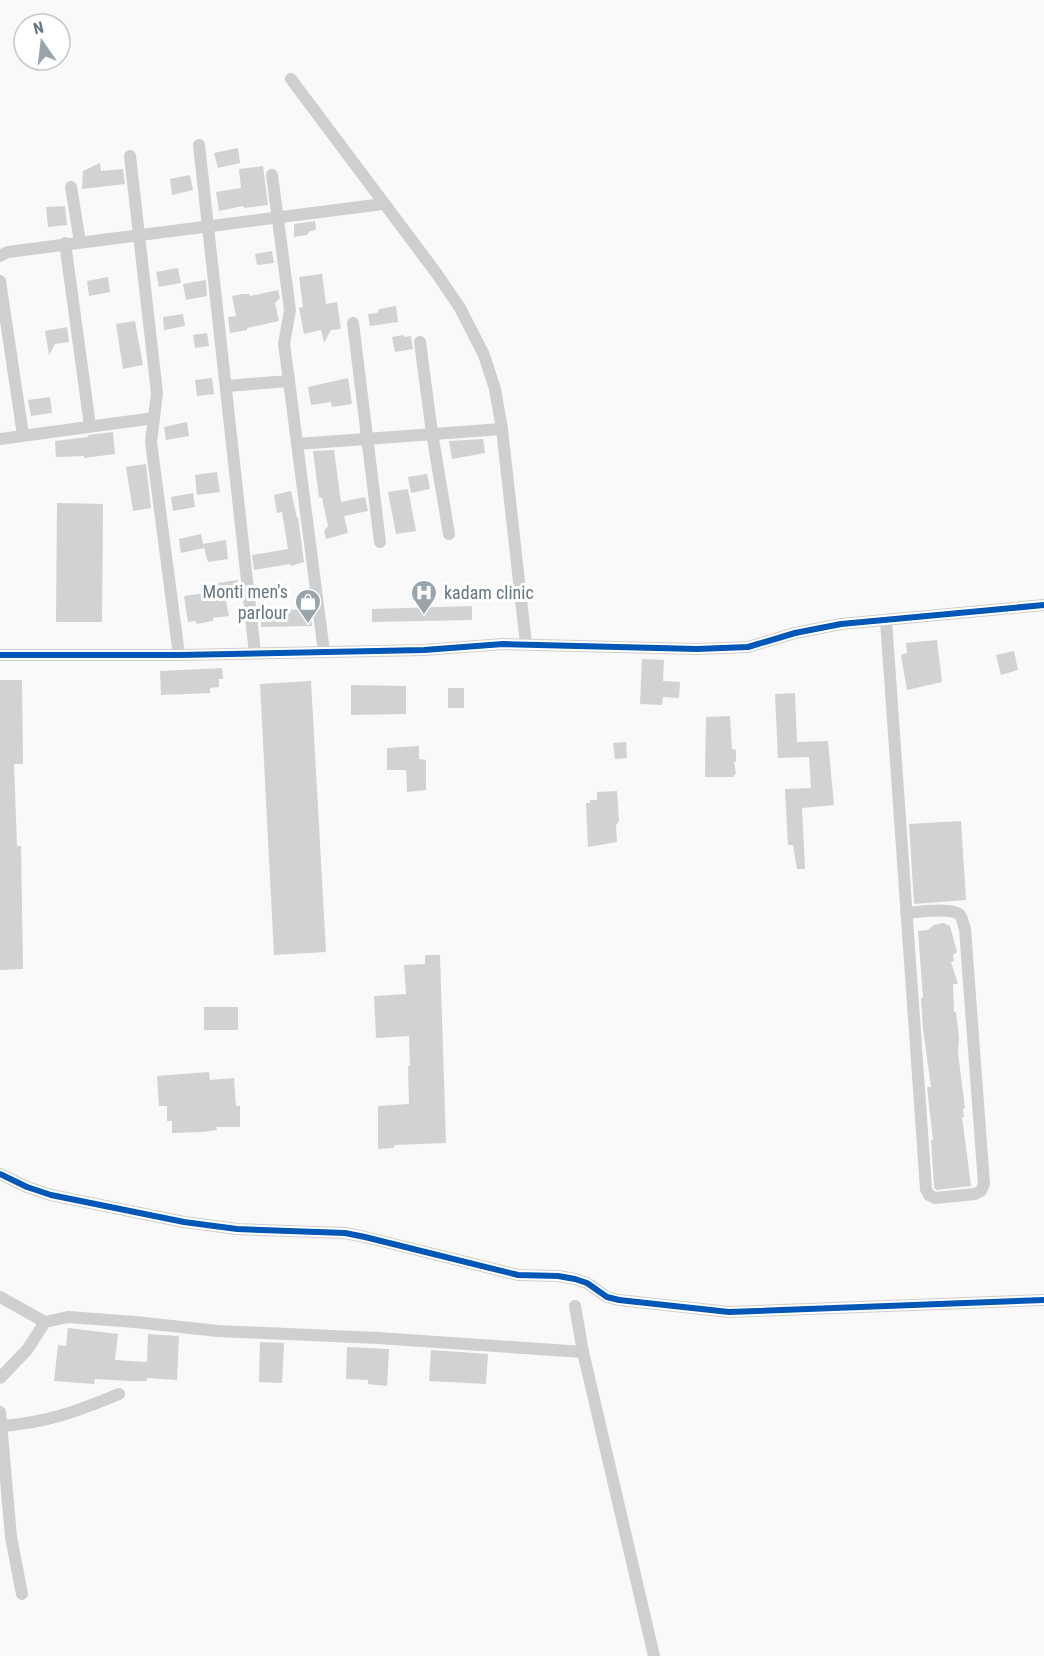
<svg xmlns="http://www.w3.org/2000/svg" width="1044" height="1656" font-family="'Roboto Condensed',sans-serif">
	<rect width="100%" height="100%" fill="#f9f9f9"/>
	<!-- building -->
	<g fill="#d0d2d3">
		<polygon points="238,148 240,163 218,168 214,153"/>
		<polygon points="100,163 101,171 123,169 125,184 82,189 83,171"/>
		<polygon points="263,166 268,205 244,208 243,206 219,211 216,192 241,188 239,169"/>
		<polygon points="190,175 193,190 172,195 170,179"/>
		<polygon points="65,206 67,225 48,227 46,207"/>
		<polygon points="315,221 316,230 310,231 307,235 294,237 294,224"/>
		<polygon points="272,251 274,263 257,265 255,254"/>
		<polygon points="178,268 181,283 159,287 156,272"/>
		<polygon points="322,274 326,304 337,302 341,329 331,330 324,343 321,330 304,334 299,308 303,307 299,277"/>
		<polygon points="108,277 110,292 89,296 87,281"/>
		<polygon points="206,280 207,296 186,300 183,284"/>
		<polygon points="278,290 280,298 275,303 279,321 247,328 247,330 230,333 228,317 236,316 232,296 243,294 249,294 250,296"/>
		<polygon points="396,306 398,322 370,326 368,314 377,313 379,309"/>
		<polygon points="183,314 185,326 164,330 163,317"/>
		<polygon points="135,321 143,365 123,369 116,324"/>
		<polygon points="67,327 69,342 55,344 49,355 45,331"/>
		<polygon points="207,333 209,346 195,348 193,335"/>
		<polygon points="404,335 404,337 411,336 413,349 395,352 392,337"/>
		<polygon points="212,378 214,394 197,396 195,380"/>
		<polygon points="348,378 352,404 332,407 331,402 311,405 308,387"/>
		<polygon points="50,397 52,413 31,416 28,400"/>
		<polygon points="187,422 189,436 166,440 164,427"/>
		<polygon points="113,432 115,454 84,458 84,456 56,457 55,441 88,437 88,435"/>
		<polygon points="483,439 485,453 452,459 449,441"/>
		<polygon points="334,450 341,502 365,497 368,511 344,516 348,533 326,539 324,531 328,526 322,498 319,497 313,451"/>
		<polygon points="146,464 151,508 133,511 126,467"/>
		<polygon points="217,472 220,492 197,495 195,475"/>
		<polygon points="427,474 430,489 411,493 408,477"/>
		<polygon points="408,489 416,531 396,534 388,492"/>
		<polygon points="291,491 297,518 298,517 304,562 291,566 290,564 254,570 252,555 288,549 282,512 277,513 274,495"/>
		<polygon points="193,493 195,507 173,511 171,497"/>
		<polygon points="57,503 103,504 102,622 56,622"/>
		<polygon points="201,534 204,548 181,553 179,539"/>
		<polygon points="226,540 228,559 208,562 203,544"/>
		<polygon points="238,580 232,594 232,599 226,600 229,616 213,618 213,621 196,624 196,621 188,622 184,596 205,593 204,585"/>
		<polygon points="472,606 472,620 372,622 372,609"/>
		<polygon points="310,609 312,626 261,627 261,610"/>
		<polygon points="937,640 942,682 907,690 901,656 903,654 907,653 906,643"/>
		<polygon points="1014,651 1018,670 1001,675 996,655"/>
		<polygon points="642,659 664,660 663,681 680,682 679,698 663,697 662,705 640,704"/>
		<polygon points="222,668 223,679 219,679 219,687 210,688 210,693 161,695 160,671"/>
		<polygon points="0,680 22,680 23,764 14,764 17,846 21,846 23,969 0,970"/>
		<polygon points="311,681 326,952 274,955 260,684"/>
		<polygon points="351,685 406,686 406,714 351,715"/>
		<rect x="448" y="688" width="16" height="20"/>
		<polygon points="795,693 797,742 828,741 834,805 802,808 805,869 797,869 793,845 788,845 785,789 811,788 809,757 778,758 775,694"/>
		<polygon points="730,716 732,749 736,750 736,762 734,762 736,774 734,775 734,777 705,777 706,717"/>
		<polygon points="626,742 627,758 615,759 613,743"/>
		<polygon points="419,746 419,759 426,760 426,790 407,792 406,770 387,770 387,748"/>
		<polygon points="617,791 619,821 616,825 617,842 588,847 586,803 590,803 590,800 597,800 597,792"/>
		<polygon points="961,821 966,900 914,904 909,824"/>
		<polygon points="943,923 950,926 957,952 953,955 954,961 951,962 958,984 953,984 954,1012 956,1012 959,1038 958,1053 965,1108 963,1109 964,1117 962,1117 971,1186 936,1190 934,1187 931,1140 933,1140 927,1087 931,1087 923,1029 921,998 923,998 918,931 928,930 934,925"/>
		<polygon points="425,955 440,955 446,1143 395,1145 393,1148 378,1149 378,1106 409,1104 408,1066 410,1066 409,1036 376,1038 374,996 406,994 404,965 425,964"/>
		<rect x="204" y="1007" width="34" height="23"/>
		<polygon points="209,1072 210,1080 234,1078 236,1106 240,1106 240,1127 216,1127 217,1130 202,1132 172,1133 172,1121 167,1121 167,1106 159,1106 157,1076"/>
		<polygon points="68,1328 118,1334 115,1360 147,1362 148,1334 179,1336 177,1380 147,1378 147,1381 130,1381 95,1379 94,1384 54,1381 58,1345 66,1346"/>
		<polygon points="260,1342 284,1343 282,1383 259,1382"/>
		<polygon points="347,1347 389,1349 387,1386 368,1384 368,1380 346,1379"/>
		<polygon points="431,1350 488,1354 486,1384 429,1381"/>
	</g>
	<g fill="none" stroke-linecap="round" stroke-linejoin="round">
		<!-- minor -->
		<g stroke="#cecfd0" stroke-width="12">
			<polyline points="291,79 437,274 460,308 484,355 495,389 502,429 526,644"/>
			<polyline points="199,145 255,653"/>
			<polyline points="130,156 157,393 151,442 179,655"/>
			<polyline points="272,175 290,310 284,344 289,381"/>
			<polyline points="71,187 80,242"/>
			<polyline points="65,243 90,426"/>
			<polyline points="0,256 8,252 383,204"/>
			<polyline points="0,281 23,435"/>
			<polyline points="353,323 380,542"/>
			<polyline points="420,342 432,433 449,534"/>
			<polyline points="226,386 289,381 324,652"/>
			<polyline points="0,439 154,418"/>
			<polyline points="297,444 502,429"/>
			<path d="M886,620L926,1189L929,1195L935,1198L975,1194L981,1191L984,1184L965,929C963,925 963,919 960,915C952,907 917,912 906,913"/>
			<polyline points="0,655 179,655 424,650 503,644 697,649 748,647 795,633 841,624 1044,605"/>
			<polyline points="0,1174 27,1187 51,1195 184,1222 237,1229 345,1233 365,1237 518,1275 558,1276 575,1279 587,1283 607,1297 619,1300 729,1312 1044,1300"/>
			<polyline points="0,1297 45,1322 68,1317 135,1322 218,1331 378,1338 583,1352"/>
			<polyline points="575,1306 583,1352 654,1656"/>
			<polyline points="0,1378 27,1350 45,1322"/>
			<polyline points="0,1412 11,1537 22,1594"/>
			<path d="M1,1426C46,1423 78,1411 119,1394"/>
		</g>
		<defs>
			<g id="cycleway">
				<polyline points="0,655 179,655 424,650 503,644 697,649 748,647 795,633 841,624 1044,605"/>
				<polyline points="0,1174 27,1187 51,1195 184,1222 237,1229 345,1233 365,1237 518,1275 558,1276 575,1279 587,1283 607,1297 619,1300 729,1312 1044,1300"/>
			</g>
		</defs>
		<!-- cycleway casing -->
		<use href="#cycleway" stroke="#fff" stroke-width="10"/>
		<!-- cycleway -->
		<use href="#cycleway" stroke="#0057b8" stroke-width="6"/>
	</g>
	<!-- icons -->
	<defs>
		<symbol id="hospital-pin" viewBox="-11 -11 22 30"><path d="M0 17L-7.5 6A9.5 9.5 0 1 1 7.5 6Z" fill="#99a4ac" stroke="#fff"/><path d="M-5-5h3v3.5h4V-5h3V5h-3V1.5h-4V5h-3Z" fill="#fff"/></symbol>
		<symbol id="shop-pin" viewBox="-11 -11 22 30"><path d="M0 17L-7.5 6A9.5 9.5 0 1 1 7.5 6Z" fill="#99a4ac" stroke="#fff"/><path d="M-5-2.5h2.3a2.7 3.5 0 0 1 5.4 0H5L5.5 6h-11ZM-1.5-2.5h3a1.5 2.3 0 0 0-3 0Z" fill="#fff"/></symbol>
	</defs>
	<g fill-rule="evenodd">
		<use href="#hospital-pin" x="409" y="578" width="30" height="40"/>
		<use href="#shop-pin" x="293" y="587" width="30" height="40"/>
	</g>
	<g text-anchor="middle" stroke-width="6" stroke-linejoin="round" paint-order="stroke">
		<!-- poi labels -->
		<g font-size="18" fill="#657683" stroke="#fff" text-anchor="end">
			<text x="288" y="598">Monti men's<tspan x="288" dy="21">parlour</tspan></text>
			<text x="444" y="599" text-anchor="start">kadam clinic</text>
		</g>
	</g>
	<!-- north arrow -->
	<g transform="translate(42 42) rotate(346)"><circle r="28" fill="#ffffff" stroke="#c1c8cd" stroke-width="1.5"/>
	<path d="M0-4.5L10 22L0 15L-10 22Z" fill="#99a4ac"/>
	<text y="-9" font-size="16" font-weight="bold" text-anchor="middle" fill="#657683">N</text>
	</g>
</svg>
